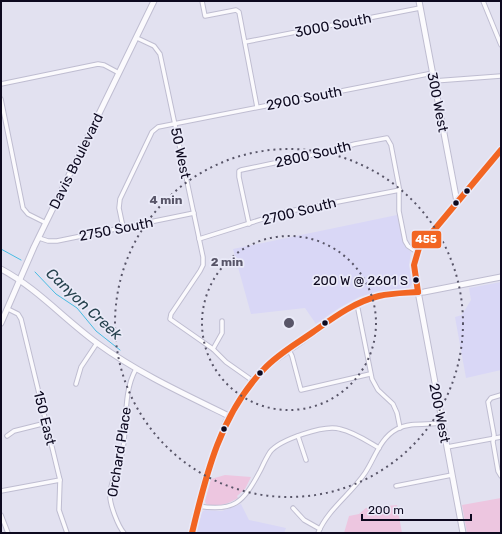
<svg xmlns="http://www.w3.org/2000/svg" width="502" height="534" font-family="Rubik,sans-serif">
	<rect width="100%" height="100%" fill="#e2e1f0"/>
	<!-- built -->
	<g fill="#d9d7f6">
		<polygon points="397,215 404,245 411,252 409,265 412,284 409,288 381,291 359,297 339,308 316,324 305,308 251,314 233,249"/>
		<polygon points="501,282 501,370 466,378 455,317 462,315 471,300 469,288"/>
		<polygon points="241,504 249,520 286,528 284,533 196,533 202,512 205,510 222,511"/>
	</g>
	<!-- green -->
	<g fill="#edc6e0">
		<path d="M225,475L251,477L245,489L237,496L238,498C228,504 217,508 206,504L205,501L211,479Z"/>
		<polygon points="501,498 501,533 467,533 462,505"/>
		<polygon points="397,505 402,533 344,533 349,516 359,514 366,508"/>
	</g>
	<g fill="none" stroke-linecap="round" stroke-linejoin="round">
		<!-- stream -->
		<g stroke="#49bce3" stroke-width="1">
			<polyline points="1,249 21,260"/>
			<polyline points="35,272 56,294 77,308 96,331 120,350"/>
		</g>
		<defs>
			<g id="street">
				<polyline points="202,1 205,16 236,10 239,12 257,107"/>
				<polyline points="483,1 501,45"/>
				<polyline points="137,38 154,46 160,54 203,257 203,265 200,271 171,314 170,319 213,349 226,362 253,381"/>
				<polyline points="245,42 420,8"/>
				<polyline points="434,81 501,76"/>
				<polyline points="1,84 98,64 104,65 119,73"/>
				<polyline points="1,99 23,208 28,214 46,223"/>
				<polyline points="249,224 239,177 239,171 241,170 326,152 355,144 387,138 391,145 399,187 399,211 405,241 408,246 417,252"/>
				<polyline points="123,227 119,208 120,199 152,132 158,127 433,73"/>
				<polyline points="39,238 48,241 57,241 194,213"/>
				<polyline points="199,239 285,212 400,190"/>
				<polyline points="356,304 358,309 372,379 378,390 393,404 397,413 400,428"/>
				<polyline points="8,309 18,314 21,319 60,480 59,510 67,533"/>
				<polyline points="213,349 222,333 222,321"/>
				<polyline points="289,350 292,356 301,390 370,374"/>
				<polyline points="76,384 81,367 97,343"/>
				<polyline points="7,436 14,431 46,423"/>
				<polyline points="298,436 306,460"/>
				<polyline points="447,447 501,437"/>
				<polyline points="501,476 498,471 493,442 494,435 488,402 491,398 501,395"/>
				<polyline points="396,486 452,475"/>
				<polyline points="1,491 60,480"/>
				<path d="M198,506C234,512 243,503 260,471C263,465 266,458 270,452C279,440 325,424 340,429C354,432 367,441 379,448"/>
				<polyline points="293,508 304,520 320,529"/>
				<polyline points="1,515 8,533"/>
				<path d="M124,533C118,526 110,505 110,496C110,482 118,468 122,454C128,428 122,393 136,369"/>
				<path d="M318,533C328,509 351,494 365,473C375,458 380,438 397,429C410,422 428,425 442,423"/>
			</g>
			<g id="secondary">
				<polyline points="419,1 457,202"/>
				<path d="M1,269C37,288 64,319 97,343C138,373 184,394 229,416"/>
				<polyline points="1,323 34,247 154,1"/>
				<polyline points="192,533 205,479 226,422 253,381 271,363 347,309 364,300 387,294 424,292 501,277"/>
				<path d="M463,533L417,286C414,271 412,259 421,245L501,150"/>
			</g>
		</defs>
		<!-- street casing -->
		<use href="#street" stroke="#bfbdd1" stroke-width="5.5"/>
		<!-- secondary casing -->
		<use href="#secondary" stroke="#bfbdd1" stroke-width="7"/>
		<!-- street -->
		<use href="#street" stroke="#fbfafd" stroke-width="3.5"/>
		<!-- secondary -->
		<use href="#secondary" stroke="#fbfafd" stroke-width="5"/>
		<defs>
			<g id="bus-1">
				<polyline points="418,292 414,265 419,248 501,150"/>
				<path d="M192,533C206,474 221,413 264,369C278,354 296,344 313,332C333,318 354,302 379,296C392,293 405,293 418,292"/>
			</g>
		</defs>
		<!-- bus-1 casing -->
		<use href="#bus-1" stroke="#eaeaf8" stroke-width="9"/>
		<!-- bus-1 -->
		<use href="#bus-1" stroke="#f26522" stroke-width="6"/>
	</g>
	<!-- distance rings -->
	<g fill="none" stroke="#585568" stroke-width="2" stroke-dasharray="2 4">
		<circle cx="289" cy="323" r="87"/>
		<circle cx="289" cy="323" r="174"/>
	</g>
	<!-- markers -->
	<g fill="#0d091f" stroke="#eaeaf8" stroke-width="1.5">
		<circle cx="467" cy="191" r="3.5"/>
		<circle cx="456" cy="203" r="3.5"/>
		<circle cx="416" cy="280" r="3.5"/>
		<circle cx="325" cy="323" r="3.5"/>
		<circle cx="260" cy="373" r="3.5"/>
		<circle cx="224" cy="429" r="3.5"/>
	</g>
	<g text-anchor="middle" stroke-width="3.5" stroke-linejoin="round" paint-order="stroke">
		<!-- bus labels -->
		<g font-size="13" fill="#0d091f" stroke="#eaeaf8" text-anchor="end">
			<text x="408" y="285">200 W @ 2601 S</text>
		</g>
		<!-- street labels -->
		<g font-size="14" fill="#0d091f" stroke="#eaeaf8">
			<text transform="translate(333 25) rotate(-11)" y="5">3000 South</text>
			<text transform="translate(304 98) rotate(-11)" y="5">2900 South</text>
			<text transform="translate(438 102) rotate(79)" y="5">300 West</text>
			<text transform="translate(181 153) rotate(78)" y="5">50 West</text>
			<text transform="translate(313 154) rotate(-13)" y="5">2800 South</text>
			<text transform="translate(76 161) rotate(-64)" y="5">Davis Boulevard</text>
			<text transform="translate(299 211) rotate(-14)" y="5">2700 South</text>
			<text transform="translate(116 229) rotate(-11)" y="5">2750 South</text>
			<text transform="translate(440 413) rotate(79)" y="5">200 West</text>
			<text transform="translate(45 418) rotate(76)" y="5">150 East</text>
			<text transform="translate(119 452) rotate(-81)" y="5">Orchard Place</text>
		</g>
		<!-- water labels -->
		<g font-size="15" font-style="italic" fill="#27434f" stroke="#eaeaf8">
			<text transform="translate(84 304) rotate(43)" y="5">Canyon Creek</text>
		</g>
	</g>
	<circle cx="289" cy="323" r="6" fill="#585568" stroke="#eaeaf8" stroke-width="2"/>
	<g font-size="12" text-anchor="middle" font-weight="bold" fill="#585568" stroke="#eaeaf8" stroke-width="3.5" stroke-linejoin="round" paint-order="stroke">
		<text x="166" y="204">4 min</text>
		<text x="227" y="266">2 min</text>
	</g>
	<rect stroke="#eaeaf8" stroke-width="1.5" x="411" y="230" width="31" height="19" rx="4" fill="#f26522"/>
	<g font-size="11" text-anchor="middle" font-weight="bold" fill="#fff">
		<text x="426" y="243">455</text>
	</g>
	<!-- border -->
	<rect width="502" height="534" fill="none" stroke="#0d091f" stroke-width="4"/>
	<!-- scale -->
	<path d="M362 514v6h109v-6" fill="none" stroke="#0d091f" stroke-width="2"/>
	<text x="368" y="514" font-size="12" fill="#0d091f" stroke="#eaeaf8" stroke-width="3" paint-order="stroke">200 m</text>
</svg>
